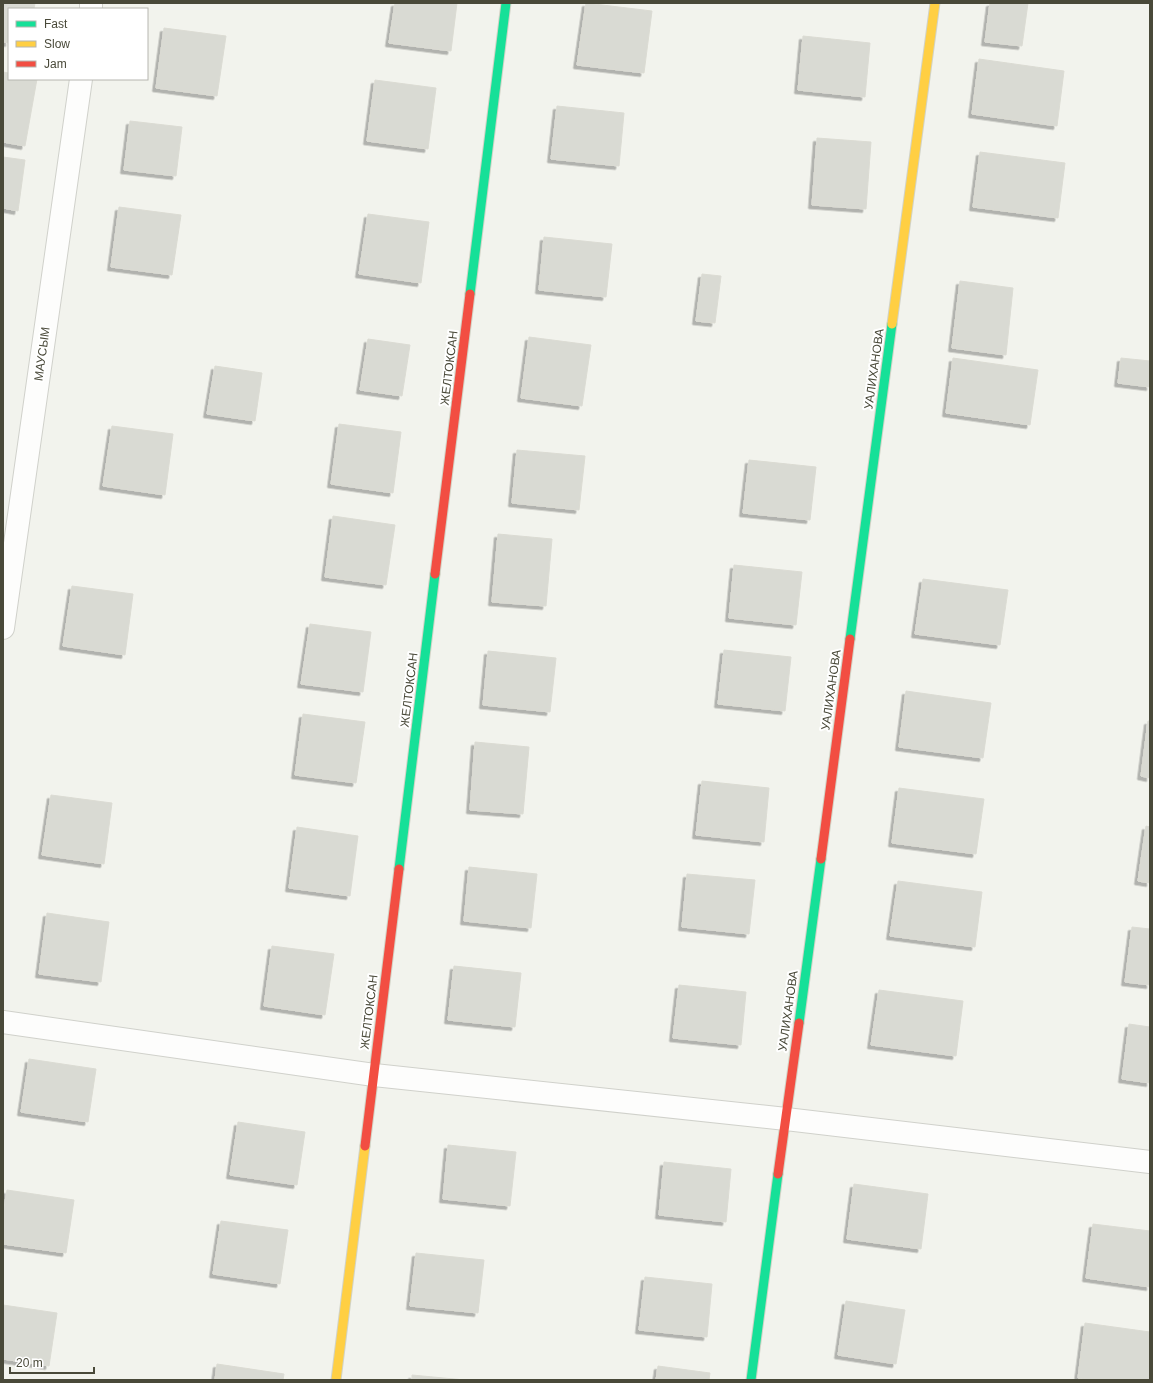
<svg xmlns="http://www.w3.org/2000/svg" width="1153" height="1383" font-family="Helvetica,sans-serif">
	<defs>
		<filter id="shadow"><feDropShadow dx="-3.5" dy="3.5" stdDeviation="0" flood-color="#0004"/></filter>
	</defs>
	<rect width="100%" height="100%" fill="#f2f3ed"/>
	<!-- building -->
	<g fill="#d9dad3" stroke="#dbdbd3" filter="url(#shadow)">
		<polygon points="3,3 35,3 34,9 9,9 9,43 3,42"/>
		<polygon points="395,3 457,3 451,51 389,43"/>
		<polygon points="586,3 652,11 644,73 577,65"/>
		<polygon points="990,3 1028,3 1022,46 985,42"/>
		<polygon points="164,28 226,36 217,96 156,88"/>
		<polygon points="803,36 870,43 865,97 798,90"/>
		<polygon points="979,59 1064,71 1057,126 972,114"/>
		<polygon points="3,72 9,73 9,79 37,79 25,146 3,142"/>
		<polygon points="375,80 436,88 428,149 367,141"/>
		<polygon points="557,106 624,113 619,166 551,159"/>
		<polygon points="130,121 182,127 176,176 124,170"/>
		<polygon points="817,138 871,142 866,209 812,205"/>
		<polygon points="980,152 1065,163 1058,218 973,207"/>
		<polygon points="3,157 25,160 18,211 3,208"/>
		<polygon points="119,207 181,215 172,275 111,267"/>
		<polygon points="368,214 429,222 421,283 359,274"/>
		<polygon points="544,237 612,244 606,297 539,290"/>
		<polygon points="702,274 721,276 715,323 696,321"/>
		<polygon points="960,281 1013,288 1006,355 952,348"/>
		<polygon points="529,337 591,345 582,406 521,398"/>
		<polygon points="368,339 410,345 402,396 360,390"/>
		<polygon points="953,358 1038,370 1030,425 946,413"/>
		<polygon points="1121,358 1150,361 1150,387 1118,383"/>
		<polygon points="215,366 262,373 255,421 207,414"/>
		<polygon points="339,424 401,432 393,493 331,484"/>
		<polygon points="112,426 173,434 165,495 103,486"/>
		<polygon points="517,450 585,456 579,510 512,503"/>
		<polygon points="749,460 816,467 810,520 743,513"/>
		<polygon points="333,516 395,525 386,585 325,577"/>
		<polygon points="498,534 552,539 546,606 492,602"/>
		<polygon points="734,565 802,572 796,625 729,618"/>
		<polygon points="923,579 1008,590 1000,645 915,634"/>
		<polygon points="72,586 133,594 125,655 63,646"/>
		<polygon points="310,624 371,632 363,692 301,684"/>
		<polygon points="724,650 791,657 785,711 718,704"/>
		<polygon points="488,651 556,658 550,712 483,705"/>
		<polygon points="906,691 991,703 983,758 899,747"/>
		<polygon points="303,714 365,722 356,783 295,775"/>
		<polygon points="1148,721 1150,721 1150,778 1141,776"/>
		<polygon points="475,742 529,747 523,814 470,810"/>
		<polygon points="702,781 769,788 764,842 696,835"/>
		<polygon points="899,788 984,799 976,854 892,843"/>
		<polygon points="51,795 112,803 104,864 42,855"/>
		<polygon points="1146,826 1150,827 1150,883 1138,881"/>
		<polygon points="297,827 358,836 350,896 289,888"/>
		<polygon points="469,867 537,874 531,928 464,921"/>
		<polygon points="687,874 755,880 749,934 682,927"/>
		<polygon points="898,881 982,892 975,947 890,936"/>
		<polygon points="47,913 109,922 101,982 39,974"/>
		<polygon points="1132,927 1150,929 1150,985 1125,982"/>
		<polygon points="272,946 334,954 325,1015 264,1006"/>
		<polygon points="454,966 521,973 515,1027 448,1020"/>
		<polygon points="679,985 746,992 741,1045 673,1038"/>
		<polygon points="879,990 963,1001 956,1056 871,1045"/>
		<polygon points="1129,1024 1150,1027 1150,1083 1122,1079"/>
		<polygon points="29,1059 96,1069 88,1122 21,1112"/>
		<polygon points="238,1122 305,1132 297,1185 230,1175"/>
		<polygon points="448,1145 516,1152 510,1206 443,1199"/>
		<polygon points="664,1162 731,1169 726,1222 659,1215"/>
		<polygon points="854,1184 928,1194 921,1249 847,1239"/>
		<polygon points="7,1190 74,1200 66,1253 3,1244 3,1214"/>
		<polygon points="221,1221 288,1230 280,1284 213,1274"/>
		<polygon points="1093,1224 1150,1231 1150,1287 1086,1278"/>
		<polygon points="416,1253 484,1260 478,1313 410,1306"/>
		<polygon points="645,1277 712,1284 707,1337 639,1330"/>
		<polygon points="846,1301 905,1310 896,1364 838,1355"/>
		<polygon points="3,1305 57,1313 49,1366 3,1359"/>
		<polygon points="1085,1323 1150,1332 1150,1380 1091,1380 1078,1378"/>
		<polygon points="217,1364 284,1374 283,1380 215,1380"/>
		<polygon points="658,1366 710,1373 709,1380 656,1380"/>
		<polygon points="412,1375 465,1380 412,1380"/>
	</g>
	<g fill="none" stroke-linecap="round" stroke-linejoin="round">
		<defs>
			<g id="street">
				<polyline points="91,9 91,3"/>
				<polyline points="3,628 81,79"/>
				<polyline points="3,1022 374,1075 786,1119 1150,1162"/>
			</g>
			<g id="fast">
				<polyline points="470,294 506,3"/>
				<polyline points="850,639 892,324"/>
				<polyline points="399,869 435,574"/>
				<polyline points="799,1023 821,859"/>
				<polyline points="751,1380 778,1174"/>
			</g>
			<g id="slow">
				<polyline points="892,324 935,3"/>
				<polyline points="336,1380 365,1146"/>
			</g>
			<g id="jam">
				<polyline points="435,574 470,294"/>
				<polyline points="821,859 850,639"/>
				<polyline points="365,1146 399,869"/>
				<polyline points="778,1174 799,1023"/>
			</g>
		</defs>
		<!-- street casing -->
		<use href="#street" stroke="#d0d1cb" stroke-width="24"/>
		<!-- fast casing -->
		<use href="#fast" stroke="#d2d3c6" stroke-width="11"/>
		<!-- slow casing -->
		<use href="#slow" stroke="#d2d3c6" stroke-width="11"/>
		<!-- jam casing -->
		<use href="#jam" stroke="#d2d3c6" stroke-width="11"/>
		<!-- street -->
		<use href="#street" stroke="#fdfdfc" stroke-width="22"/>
		<!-- fast -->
		<use href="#fast" stroke="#16e098" stroke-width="9"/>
		<!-- slow -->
		<use href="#slow" stroke="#ffcf43" stroke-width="9"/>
		<!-- jam -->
		<use href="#jam" stroke="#f24e42" stroke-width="9"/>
	</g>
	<g text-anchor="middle" stroke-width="4" stroke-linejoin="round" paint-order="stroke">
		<!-- street labels -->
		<g font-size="12" fill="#494939" stroke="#fff">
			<text transform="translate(42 354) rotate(-82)" y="4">МАУСЫМ</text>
			<text transform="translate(449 368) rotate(-83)" y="4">ЖЕЛТОКСАН</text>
			<text transform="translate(874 369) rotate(-82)" y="4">УАЛИХАНОВА</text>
			<text transform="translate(409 690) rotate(-83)" y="4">ЖЕЛТОКСАН</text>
			<text transform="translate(831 690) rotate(-82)" y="4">УАЛИХАНОВА</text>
			<text transform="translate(788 1011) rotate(-82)" y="4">УАЛИХАНОВА</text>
			<text transform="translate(369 1012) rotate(-83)" y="4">ЖЕЛТОКСАН</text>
		</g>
	</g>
	<!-- border -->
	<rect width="1153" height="1383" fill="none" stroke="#494939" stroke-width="8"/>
	<!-- legend -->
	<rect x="8" y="8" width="140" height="72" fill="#ffffff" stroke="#b6b6b0"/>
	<rect x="16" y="21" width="20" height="6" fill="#16e098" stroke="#b6b6b0"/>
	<text x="44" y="28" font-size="12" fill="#494939">Fast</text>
	<rect x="16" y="41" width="20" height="6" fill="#ffcf43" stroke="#b6b6b0"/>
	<text x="44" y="48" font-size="12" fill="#494939">Slow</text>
	<rect x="16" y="61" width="20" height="6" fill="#f24e42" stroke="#b6b6b0"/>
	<text x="44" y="68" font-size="12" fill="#494939">Jam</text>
	<!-- scale -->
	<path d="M10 1367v6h84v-6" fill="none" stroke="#494939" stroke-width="2"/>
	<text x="16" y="1367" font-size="12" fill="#494939" stroke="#ffffff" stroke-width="3" paint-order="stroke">20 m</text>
</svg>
